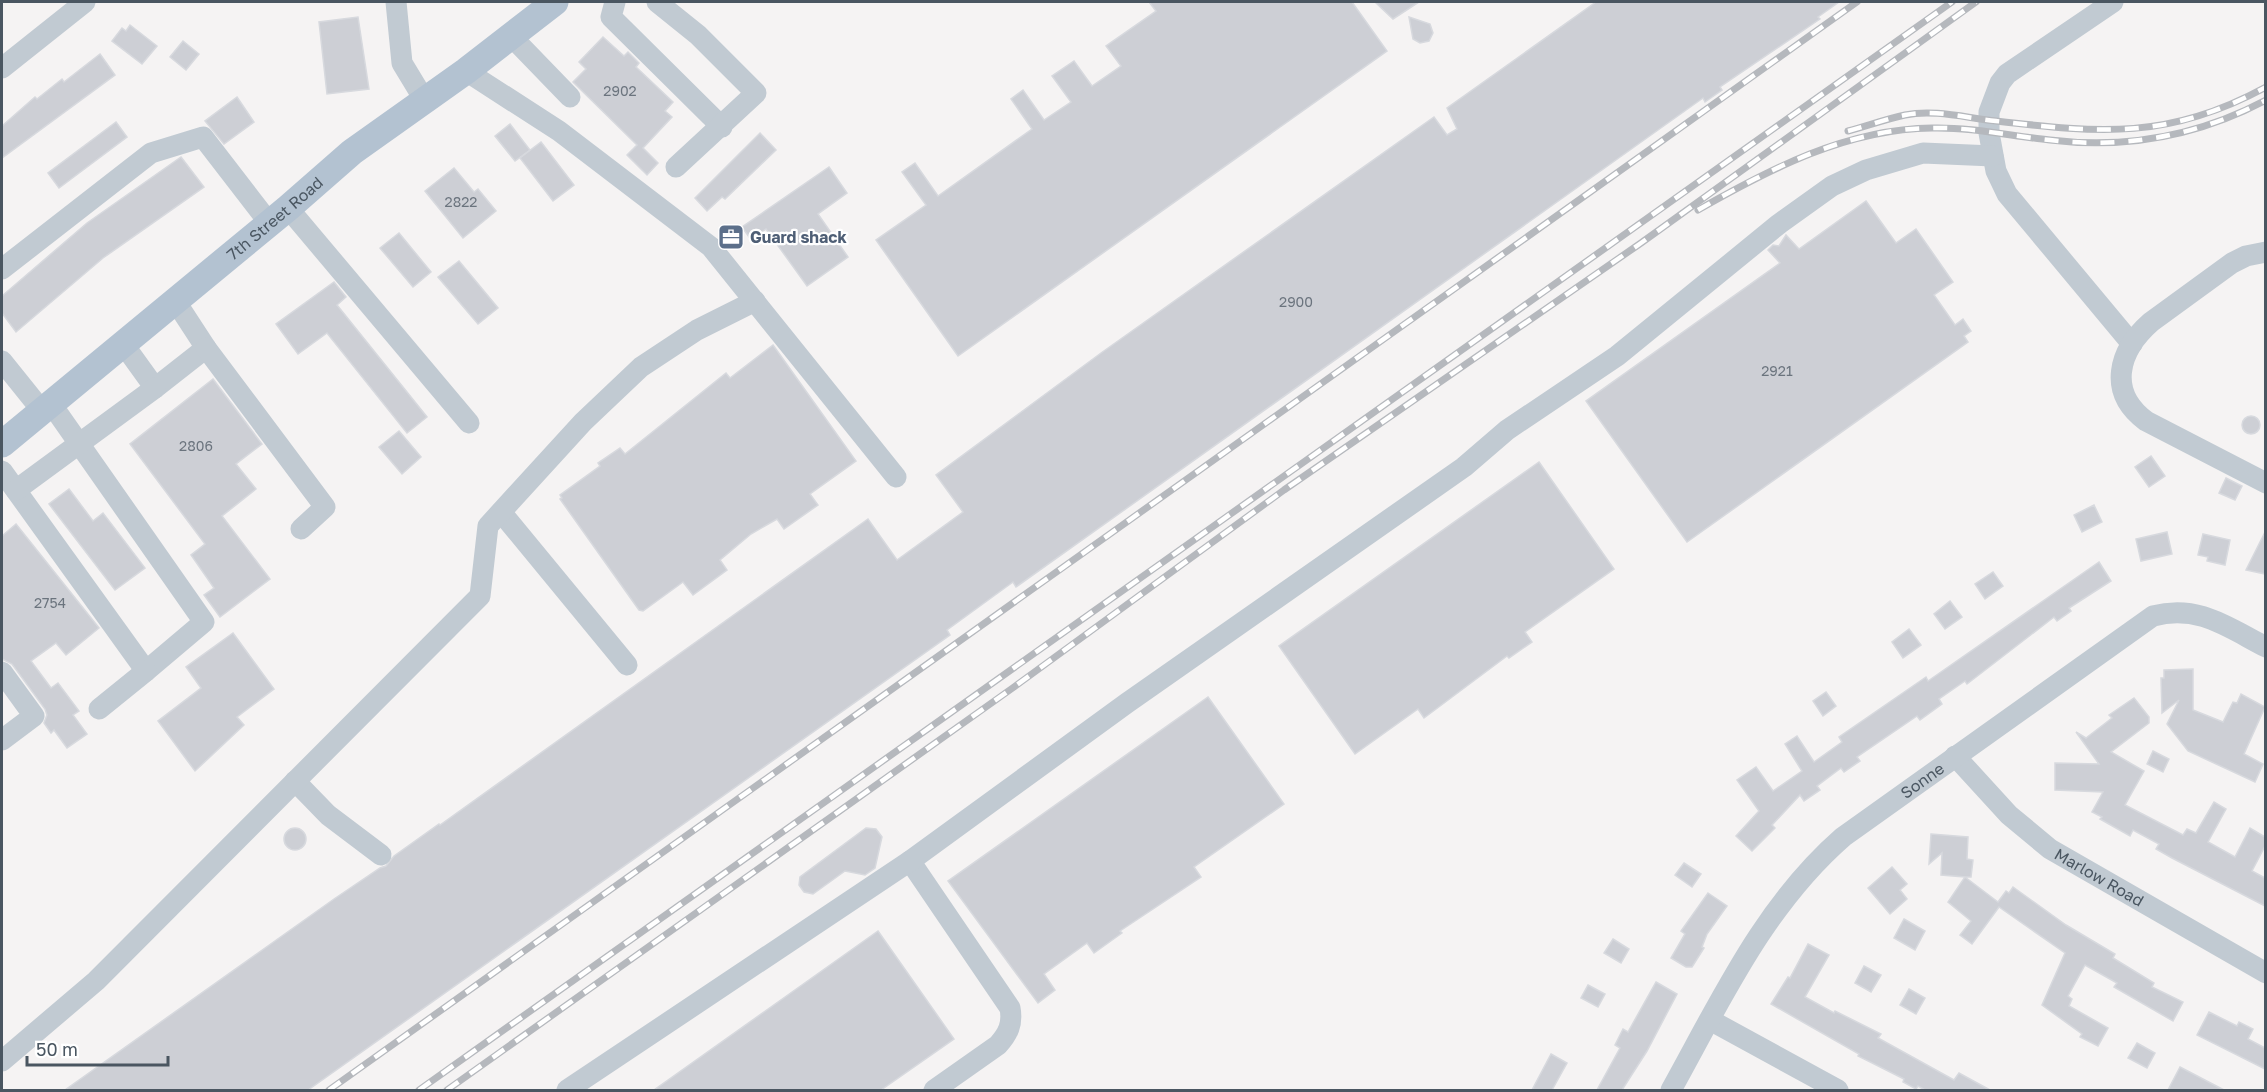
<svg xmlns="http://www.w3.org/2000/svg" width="2267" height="1092" font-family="'Golos Text',sans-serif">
	<rect width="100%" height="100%" fill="#f5f3f3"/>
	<!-- building -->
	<g fill="#cdcfd5" stroke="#d7d9de" stroke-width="1.5">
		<polygon points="1149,2 1352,2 1387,51 958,356 876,240 926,205 902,172 915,163 938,196 1032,129 1011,99 1023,90 1044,120 1071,102 1052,76 1074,61 1092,86 1121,66 1106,46 1156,11"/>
		<polygon points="1375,2 1419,2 1393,19"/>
		<polygon points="1596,2 1839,2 1818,17 1820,19 1720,87 1722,90 1705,102 1703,98 1016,587 1013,582 947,630 950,635 308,1090 65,1090 334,899 380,868 386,866 394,856 439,824 440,825 868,519 897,560 963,512 936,475 1101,353 1434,117 1447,135 1457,129 1447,108"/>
		<polygon points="358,17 369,89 327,94 319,22"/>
		<polygon points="1409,17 1430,24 1433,33 1429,41 1420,43 1413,39"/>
		<polygon points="130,25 157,46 142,64 112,41 122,28 126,31"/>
		<polygon points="603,37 624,56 628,52 639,63 636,67 673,102 665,111 672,117 643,148 658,163 647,175 627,155 637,145 573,82 586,69 579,62"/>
		<polygon points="183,41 199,54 186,70 170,57"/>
		<polygon points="100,54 115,75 2,158 2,126 35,97 37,99 62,79 64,82"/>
		<polygon points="237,97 254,122 224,144 205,121"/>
		<polygon points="116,122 127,137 59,188 48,173"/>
		<polygon points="510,124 530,150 515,161 495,136"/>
		<polygon points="760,133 776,150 725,199 722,197 707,211 695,198"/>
		<polygon points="541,142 574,185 553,201 520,158"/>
		<polygon points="181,157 204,187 103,258 16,332 2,313 2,296 87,223"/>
		<polygon points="829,167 847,193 818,214 848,257 807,286 766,229 751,240 742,227"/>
		<polygon points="454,168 474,192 478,189 496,211 463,238 425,191"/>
		<polygon points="1866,201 1896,243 1916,229 1953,282 1934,295 1955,325 1963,319 1971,331 1964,336 1968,342 1687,542 1586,401 1780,263 1768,250 1773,245 1779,246 1786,235 1799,249"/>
		<polygon points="399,233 431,272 413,287 380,248"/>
		<polygon points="459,261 498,308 478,324 438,277"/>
		<polygon points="334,282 346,297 337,305 427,417 407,433 327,333 298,354 276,324"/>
		<polygon points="773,345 856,461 810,494 818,505 784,529 777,519 751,534 720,560 727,570 693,595 683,582 643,611 639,610 560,499 562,498 560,495 600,466 598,463 620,448 625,454 726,373 730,378"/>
		<polygon points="213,379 262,444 236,464 256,489 222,516 270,579 220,617 204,595 214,588 191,555 205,544 130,444"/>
		<circle cx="2251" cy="425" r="9"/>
		<polygon points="399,431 421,457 402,474 379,447"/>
		<polygon points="2151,456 2165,476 2149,487 2135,467"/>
		<polygon points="1539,462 1614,569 1525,632 1532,642 1509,658 1507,656 1424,718 1418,709 1355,754 1279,646"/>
		<polygon points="2226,478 2242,486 2235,500 2219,493"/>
		<polygon points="69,489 93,521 103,513 145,568 115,590 49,504"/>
		<polygon points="2094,505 2102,522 2082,532 2074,515"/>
		<polygon points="16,524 99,628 66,655 56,643 31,661 51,688 58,683 79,711 73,715 87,734 67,748 54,730 51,733 44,723 47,715 45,709 12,664 2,659 2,536"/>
		<polygon points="2167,532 2172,554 2141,561 2136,539"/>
		<polygon points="2265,532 2265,574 2246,570"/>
		<polygon points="2203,534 2230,540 2225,565 2207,561 2208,557 2198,555"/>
		<polygon points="2099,562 2111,581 2069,608 2071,611 2057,621 2054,617 1967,684 1965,681 1939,699 1942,704 1920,720 1917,716 1857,757 1860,761 1844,772 1841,768 1817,786 1820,790 1804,801 1800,795 1772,825 1775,828 1752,851 1736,836 1759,811 1737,780 1756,767 1773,791 1802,771 1785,744 1797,736 1814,762 1842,742 1839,737 1926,677 1928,681"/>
		<polygon points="1993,572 2003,586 1985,599 1975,584"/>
		<polygon points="1950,601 1962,617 1945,629 1934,614"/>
		<polygon points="1909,629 1921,645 1903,658 1892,642"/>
		<polygon points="233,633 274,689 237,717 244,725 195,771 158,721 201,688 186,667"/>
		<polygon points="2193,669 2193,710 2223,722 2233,702 2237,703 2241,694 2265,707 2244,754 2263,764 2255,782 2188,751 2167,724 2179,700 2162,713 2161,678 2164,678 2164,670"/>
		<polygon points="1826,692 1836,706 1823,716 1813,701"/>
		<polygon points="1208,697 1284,804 1194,867 1201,877 1120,931 1122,933 1094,953 1087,943 1044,974 1055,990 1038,1003 948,881"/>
		<polygon points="2134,698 2149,717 2149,723 2111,752 2144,771 2125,805 2183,835 2187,829 2196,833 2214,802 2226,809 2208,842 2235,857 2250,828 2265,837 2265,846 2252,871 2265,878 2265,906 2172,858 2156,849 2159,844 2133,830 2130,836 2100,819 2102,817 2092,812 2103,792 2055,790 2055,763 2099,764 2076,732 2086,738 2112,718 2109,715"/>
		<polygon points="2153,751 2169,759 2163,772 2147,764"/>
		<polygon points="866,828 876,829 882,837 875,868 865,875 845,871 813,894 804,892 799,885 800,877"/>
		<circle cx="295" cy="839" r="11"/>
		<polygon points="1931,834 1968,837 1967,859 1973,860 1971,877 1965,877 1998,902 2006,891 2009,893 2013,887 2066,925 2115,954 2113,958 2154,983 2152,987 2183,1002 2173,1021 2114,987 2117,983 2085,965 2068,996 2072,999 2069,1006 2108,1028 2098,1046 2080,1037 2082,1034 2042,1005 2065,953 1999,907 1972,944 1960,935 1971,921 1948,902 1965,877 1941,875 1942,853 1929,864"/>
		<polygon points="1684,863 1701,874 1692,887 1675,875"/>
		<polygon points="1892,867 1907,884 1900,890 1907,899 1890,914 1868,888"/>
		<polygon points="1708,893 1727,906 1707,934 1702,947 1704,948 1692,967 1686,967 1671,958 1685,934 1681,931"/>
		<polygon points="1904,919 1925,931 1915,950 1894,938"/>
		<polygon points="878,931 954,1039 881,1090 654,1090"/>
		<polygon points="1613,939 1629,949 1621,963 1604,953"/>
		<polygon points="1808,944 1829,955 1805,997 1834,1013 1835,1011 1881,1034 1878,1038 1954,1080 1959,1073 1990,1090 1925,1090 1918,1086 1916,1089 1903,1082 1904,1079 1858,1056 1859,1054 1771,1004 1788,977 1790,978"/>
		<polygon points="1864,966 1881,975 1871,992 1855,983"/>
		<polygon points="1656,982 1677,994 1647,1051 1622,1090 1597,1090 1620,1048 1615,1045 1623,1029 1628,1032"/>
		<polygon points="1588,985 1605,994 1598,1007 1581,998"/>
		<polygon points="1909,989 1925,998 1916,1014 1900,1005"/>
		<polygon points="2209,1012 2237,1026 2239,1022 2253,1029 2248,1039 2265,1048 2265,1069 2197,1035"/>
		<polygon points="2137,1043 2155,1053 2147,1068 2128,1058"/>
		<polygon points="1551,1054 1567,1063 1552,1090 1532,1090"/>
		<polygon points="2180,1067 2224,1090 2168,1090"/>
	</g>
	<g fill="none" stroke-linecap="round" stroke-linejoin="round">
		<!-- minor -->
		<g stroke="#c1cad2" stroke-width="21">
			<polyline points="396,2 402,63 425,101"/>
			<polyline points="615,2 611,17 722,127"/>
			<polyline points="657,2 698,35 756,93 676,167"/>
			<polyline points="2113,2 2007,74 2000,83 1989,112 1989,133 1996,171 2007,194 2132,344"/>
			<polyline points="511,36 570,97"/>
			<polyline points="2,68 85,2"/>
			<polyline points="466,71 559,131 711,247 896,477"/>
			<polyline points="288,208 469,423"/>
			<path d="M2266,252L2246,256L2232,263L2151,322C2118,351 2107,392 2146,421L2266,483"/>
			<polyline points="2,269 151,153 203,137 270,224"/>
			<polyline points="124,345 155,388 206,348 176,302"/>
			<polyline points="206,348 325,507 301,529"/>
			<polyline points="2,361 43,412"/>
			<polyline points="2,471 146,671 204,622 52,405"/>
			<polyline points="16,490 155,388"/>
			<polyline points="501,512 627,665"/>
			<polyline points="2,672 34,716 2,740"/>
			<polyline points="99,709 146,671"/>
			<path id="s1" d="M1955,756L2009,815L2050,849L2266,973"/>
			<polyline points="295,781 328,815 381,855"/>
			<path d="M910,861L1010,1008C1013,1024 1008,1034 998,1045L934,1090"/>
			<polyline points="1710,1020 1838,1090"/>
			<polyline points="2,1061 96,981 480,596 488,526 583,422 641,367 697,330 755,301"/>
			<polyline points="567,1090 910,861 1127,703 1464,467 1507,430 1617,356 1779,224 1832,186 1866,170 1923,153 1993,156"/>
			<path id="s2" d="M1671,1090C1721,1000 1764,906 1843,837L2153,616C2198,604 2227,627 2266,647"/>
		</g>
		<!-- major -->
		<path stroke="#b3c2d1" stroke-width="27" id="s3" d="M2,444L288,208L352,152L466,71L555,2"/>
		<defs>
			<g id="rail">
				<path d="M1848,131C1867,126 1886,119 1905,115C1935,109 1966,118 1996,121C2101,133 2168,140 2266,87"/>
				<path d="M1698,210C1770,169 1846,129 1932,128C1971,127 2011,136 2050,140C2125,149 2198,136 2266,100"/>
				<polyline points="329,1090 1857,2"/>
				<polyline points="419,1090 1952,2"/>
				<polyline points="447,1090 1014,687 1284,490 1641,243 1976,2"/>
			</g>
		</defs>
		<!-- rail casing -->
		<use href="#rail" stroke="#b5b8bd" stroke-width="7"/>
		<!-- rail -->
		<use href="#rail" stroke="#fff" stroke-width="4.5" stroke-dasharray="14" stroke-linecap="butt"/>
	</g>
	<!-- icons -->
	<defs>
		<symbol id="office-square" viewBox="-11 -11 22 22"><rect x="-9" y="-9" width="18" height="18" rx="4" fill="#5c6f8a" stroke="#fff"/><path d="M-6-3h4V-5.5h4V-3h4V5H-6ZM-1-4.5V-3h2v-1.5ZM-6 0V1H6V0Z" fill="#fff"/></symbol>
	</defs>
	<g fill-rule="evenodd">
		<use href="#office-square" x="716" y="222" width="30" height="30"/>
	</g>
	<g text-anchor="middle" stroke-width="4.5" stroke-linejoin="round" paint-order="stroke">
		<!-- number labels -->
		<g font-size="14" fill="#6b747e">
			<text x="620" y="96">2902</text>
			<text x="461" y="207">2822</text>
			<text x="1296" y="307">2900</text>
			<text x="1777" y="376">2921</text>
			<text x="196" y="451">2806</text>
			<text x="50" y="608">2754</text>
		</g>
		<!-- street labels -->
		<g font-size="16" fill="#4a5661" stroke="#fff">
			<text dy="6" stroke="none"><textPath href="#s3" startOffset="354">7th Street Road</textPath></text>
			<text dy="6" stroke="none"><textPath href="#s2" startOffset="405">Sonne</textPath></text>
			<text dy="6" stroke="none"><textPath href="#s1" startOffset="190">Marlow Road</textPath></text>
		</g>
		<!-- service labels -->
		<g font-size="16" font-weight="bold" fill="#4e5e75" stroke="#fff" text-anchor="start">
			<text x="750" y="243">Guard shack</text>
		</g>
	</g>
	<!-- border -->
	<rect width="2267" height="1092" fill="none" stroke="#4a5661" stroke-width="6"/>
	<!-- scale -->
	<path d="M27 1056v9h141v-9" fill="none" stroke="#4a5661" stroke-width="3"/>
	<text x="36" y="1056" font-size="18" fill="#4a5661" stroke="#ffffff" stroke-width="4.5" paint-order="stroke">50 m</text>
</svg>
